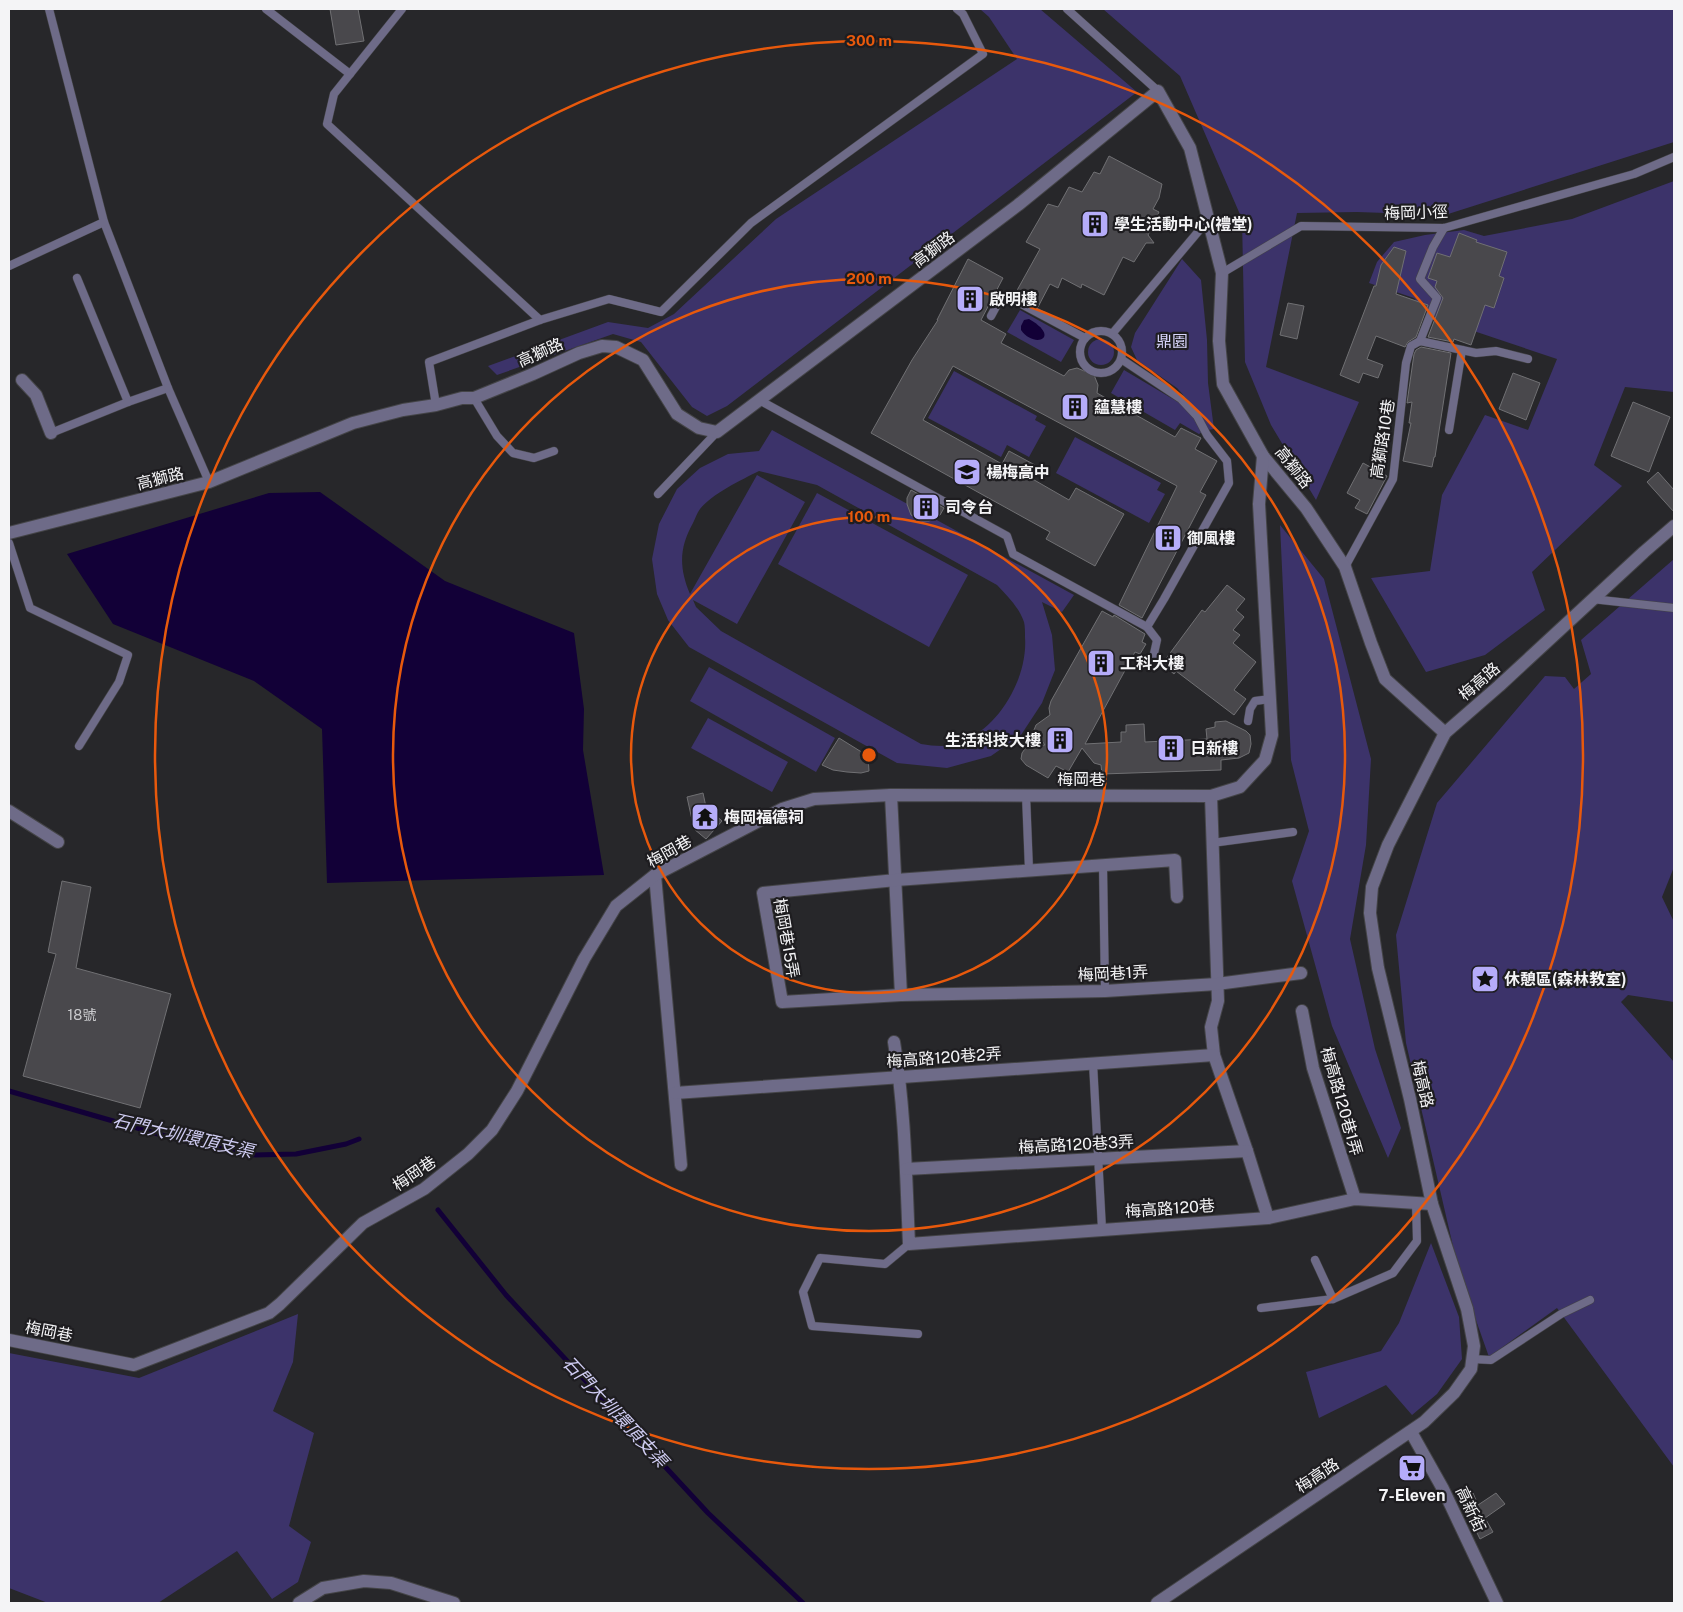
<svg xmlns="http://www.w3.org/2000/svg" width="1683" height="1612" font-family="'Public Sans','Noto Sans TC',sans-serif">
	<rect width="100%" height="100%" fill="#27272a"/>
	<!-- green -->
	<g fill="#3c336a" fill-rule="evenodd">
		<polygon points="980,9 1040,9 1137,92 727,406 707,416 692,407 641,342 613,334 497,375 488,366 608,322 648,328 674,314 776,219 1017,59 989,17"/>
		<polygon points="1103,9 1674,9 1674,142 1445,215 1357,212 1297,213 1266,367 1359,402 1316,500 1271,425 1245,362 1242,219 1180,76"/>
		<polygon points="1674,181 1674,392 1625,387 1594,465 1622,486 1532,572 1545,610 1485,655 1426,672 1371,578 1430,571 1442,495 1485,415 1528,430 1557,359 1432,317 1414,298 1369,283 1377,262 1394,242 1425,235 1464,230 1484,236 1572,219"/>
		<polygon points="1182,259 1201,280 1207,340 1208,383 1214,429 1208,430 1197,410 1177,388 1137,360 1131,347 1135,333"/>
		<polygon points="1020,310 1074,340 1061,362 1007,332"/>
		<circle cx="1101" cy="352" r="13"/>
		<polygon points="1124,370 1183,405 1193,417 1202,432 1199,434 1180,423 1175,430 1111,393"/>
		<polygon points="954,371 1037,416 1035,420 1046,426 1029,457 1007,445 1001,457 928,418"/>
		<path d="M772,430L1074,595L1062,612L1042,602L1052,635L1055,670L1042,703L1021,735L991,756L947,768L897,763L689,647L668,620L657,594L652,559L659,524L677,489L700,468L728,454L759,451ZM759,471L817,485L997,585C1007,596 1019,607 1024,622C1025,626 1025,632 1025,637C1028,677 1000,727 962,742C948,748 935,746 921,744L721,631L696,607L693,600L737,624L805,502L757,475L690,594C679,568 679,548 693,523C695,519 697,513 700,509C712,494 741,480 759,471Z"/>
		<polygon points="1075,437 1161,483 1157,490 1165,494 1149,523 1056,473"/>
		<polygon points="817,493 968,575 929,647 778,564"/>
		<polygon points="1280,525 1324,579 1371,759 1366,845 1350,939 1375,1049 1401,1128 1388,1158 1332,1026 1292,881 1309,831 1291,760"/>
		<polygon points="1674,559 1674,867 1662,897 1674,922 1674,1002 1628,995 1621,1002 1674,1062 1674,1467 1557,1308 1489,1357 1459,1272 1406,1043 1396,935 1437,803 1545,676 1565,677 1574,689 1591,674 1581,640"/>
		<polygon points="709,667 835,738 816,772 690,701"/>
		<polygon points="708,718 788,762 772,792 691,748"/>
		<polygon points="1431,1243 1459,1317 1462,1359 1437,1394 1412,1415 1386,1385 1319,1418 1306,1372 1381,1351 1399,1323"/>
		<polygon points="298,1314 293,1362 273,1411 314,1433 289,1526 311,1542 298,1582 272,1599 237,1551 158,1603 48,1603 9,1588 9,1353 139,1378"/>
	</g>
	<!-- water -->
	<g fill="#120037">
		<path d="M1029,319C1062,338 1034,349 1021,330V326L1024,320Z"/>
		<polygon points="320,492 445,581 574,633 584,709 583,750 604,875 327,883 322,729 254,681 113,624 67,554 269,493"/>
	</g>
	<g fill="none" stroke-linecap="round" stroke-linejoin="round">
		<!-- stream -->
		<g stroke="#120037" stroke-width="5">
			<polyline points="9,1091 172,1138 250,1155 296,1154 346,1144 359,1139"/>
			<polyline points="438,1210 506,1295 708,1513 803,1603"/>
		</g>
	</g>
	<!-- building -->
	<g fill="#49484c" stroke="#707073">
		<polygon points="330,9 358,9 364,41 336,45"/>
		<polygon points="1109,156 1162,184 1159,198 1153,209 1159,212 1148,235 1154,243 1146,243 1134,262 1123,257 1104,295 1082,284 1081,288 1062,278 1058,288 1050,284 1038,307 1015,294 1040,249 1026,242 1048,204 1058,207 1069,187 1082,192 1094,172 1100,174"/>
		<polygon points="1459,233 1477,240 1476,242 1507,252 1499,276 1504,278 1494,308 1485,305 1471,345 1454,339 1453,342 1428,337 1443,298 1435,287 1437,281 1428,278 1437,253 1450,257"/>
		<polygon points="1394,247 1406,251 1396,294 1428,305 1416,337 1408,342 1405,347 1376,336 1367,359 1383,365 1378,378 1363,373 1359,383 1340,375 1374,286 1376,286 1381,265"/>
		<polygon points="968,259 1003,278 981,320 1006,334 1001,343 1064,376 1069,370 1077,368 1094,375 1098,385 1097,393 1175,437 1181,428 1201,438 1195,449 1217,461 1200,492 1206,495 1142,618 1119,605 1177,486 953,366 923,420 1002,464 1009,451 1035,465 1029,477 1069,500 1076,488 1124,514 1095,566 1046,539 1050,532 871,433 912,360 938,320 937,320"/>
		<polygon points="1288,303 1304,306 1297,339 1280,335"/>
		<polygon points="1421,347 1451,353 1435,457 1434,457 1432,467 1403,461 1411,423 1409,423 1412,402 1407,403 1414,354 1416,350"/>
		<polygon points="1513,373 1540,383 1526,420 1499,409"/>
		<polygon points="1633,402 1670,417 1649,472 1611,456"/>
		<polygon points="1363,463 1387,476 1367,514 1355,508 1360,500 1347,493"/>
		<polygon points="1658,472 1674,490 1674,512 1647,482"/>
		<polygon points="911,490 944,508 940,515 929,521 922,521 911,515 907,504 907,498"/>
		<polygon points="1227,585 1245,599 1236,610 1244,617 1233,630 1240,635 1233,643 1256,662 1234,690 1246,699 1234,715 1176,671 1174,674 1162,664 1202,610 1205,612"/>
		<polygon points="1102,611 1113,617 1114,615 1145,634 1142,642 1146,644 1140,654 1135,652 1085,744 1121,742 1121,732 1126,732 1126,725 1144,724 1145,742 1207,739 1206,729 1215,727 1215,722 1226,721 1246,731 1250,735 1251,744 1249,753 1239,758 1221,760 1221,770 1102,774 1101,765 1094,763 1082,748 1068,772 1056,766 1048,778 1026,765 1021,759 1022,753 1027,746 1045,745 1034,730 1036,725 1050,715 1049,708 1051,701"/>
		<polygon points="839,738 868,756 869,771 861,773 847,772 833,770 822,765"/>
		<polygon points="703,793 706,807 722,821 706,839 694,829 687,797"/>
		<polygon points="62,881 91,887 76,968 171,994 140,1108 23,1076 56,954 48,952"/>
		<polygon points="1473,1493 1478,1505 1496,1493 1505,1504 1485,1518 1493,1532 1480,1539 1462,1502"/>
	</g>
	<g fill="none" stroke-linecap="round" stroke-linejoin="round">
		<defs>
			<g id="service">
				<polyline points="49,9 104,222 168,388 209,482"/>
				<polyline points="266,9 350,74"/>
				<polyline points="402,9 334,94 327,124 540,320 429,362 436,405"/>
				<polyline points="1067,9 1158,91"/>
				<polyline points="9,266 104,222"/>
				<polyline points="1222,273 1301,226 1444,228 1634,174 1674,157"/>
				<polyline points="77,278 128,402 168,388"/>
				<polyline points="991,316 998,303 1008,297 1085,338"/>
				<polyline points="540,320 609,299 661,312 751,223 983,54 963,14 957,9"/>
				<circle cx="1101" cy="352" r="21"/>
				<polyline points="1112,334 1208,220"/>
				<polyline points="1420,341 1437,298 1420,279 1433,247 1444,228"/>
				<polyline points="1121,359 1181,399 1197,416 1207,435 1227,461 1229,483 1164,599 1147,627 1157,640 1153,658"/>
				<polyline points="474,398 497,436 513,453 534,458 554,451"/>
				<polyline points="759,400 1007,536 1013,554 1147,627"/>
				<polyline points="1449,430 1462,350"/>
				<polyline points="51,433 128,402"/>
				<polyline points="658,494 717,432"/>
				<polyline points="9,543 30,608 128,655 119,682 79,746"/>
				<polyline points="1345,567 1393,479 1406,363 1411,346 1420,341 1476,353 1496,351 1528,359"/>
				<polyline points="1592,599 1674,608"/>
				<polyline points="1248,721 1250,709 1255,701 1270,699"/>
				<polyline points="1026,795 1029,870"/>
				<polyline points="1212,843 1293,832"/>
				<polyline points="1103,865 1105,991"/>
				<polyline points="1093,1063 1102,1229"/>
				<polyline points="909,1244 885,1264 820,1258 803,1292 812,1326 918,1334"/>
				<polyline points="1315,1260 1333,1299"/>
				<polyline points="1261,1308 1333,1299 1393,1273 1417,1241 1416,1203"/>
				<polyline points="1472,1359 1491,1360 1561,1314 1590,1300"/>
			</g>
			<g id="minor">
				<polyline points="22,380 36,395 51,433"/>
				<polyline points="9,533 209,482 353,423 403,410 436,405 462,398 474,398 533,374 579,353 602,346 616,347 643,360 677,414 699,428 717,432 1018,205 1158,91 1190,148 1222,273 1219,341 1223,384 1263,456 1306,508 1345,567 1371,643 1385,679 1445,733"/>
				<polyline points="891,795 901,995"/>
				<polyline points="1211,796 1218,1001 1211,1027 1214,1055 1247,1151 1268,1218"/>
				<polyline points="9,811 58,842"/>
				<polyline points="655,875 681,1165"/>
				<polyline points="1177,897 1175,860 896,880 763,893 782,1002 901,995 1105,991 1217,984 1301,973"/>
				<polyline points="1302,1011 1313,1068 1355,1199"/>
				<path d="M894,1042C905,1108 906,1176 909,1244L1268,1218L1355,1199L1432,1204"/>
				<polyline points="675,1093 1214,1055"/>
				<polyline points="906,1169 1247,1151"/>
				<polyline points="9,1340 134,1365 269,1313 280,1304 363,1223 424,1189 468,1154 492,1130 517,1091 584,959 616,906 655,875 782,809 814,799 891,795 1211,796 1240,787 1265,760 1272,735 1259,504 1263,456"/>
				<polyline points="1411,1432 1443,1489 1497,1603"/>
				<polyline points="299,1603 323,1588 364,1581 391,1583 454,1603"/>
			</g>
			<polyline id="tertiary" points="1157,1603 1424,1422 1454,1393 1471,1369 1474,1346 1467,1309 1432,1204 1410,1099 1378,968 1370,913 1372,887 1388,845 1445,733 1499,686 1644,552 1674,526"/>
		</defs>
		<!-- service casing -->
		<use href="#service" stroke="#444447" stroke-width="9"/>
		<!-- minor casing -->
		<use href="#minor" stroke="#444447" stroke-width="14"/>
		<!-- tertiary casing -->
		<use href="#tertiary" stroke="#444447" stroke-width="14"/>
		<!-- service -->
		<use href="#service" stroke="#6e6b88" stroke-width="8"/>
		<!-- minor -->
		<use href="#minor" stroke="#6e6b88" stroke-width="12"/>
		<!-- tertiary -->
		<use href="#tertiary" stroke="#6e6b88" stroke-width="12"/>
	</g>
	<!-- distance rings -->
	<g fill="none" stroke="#e8590c" stroke-width="2.5">
		<circle cx="869" cy="755" r="238"/>
		<circle cx="869" cy="755" r="476"/>
		<circle cx="869" cy="755" r="714"/>
	</g>
	<!-- icons -->
	<defs>
		<symbol id="building-square" viewBox="-11 -11 22 22"><rect x="-9" y="-9" width="18" height="18" rx="4" fill="#b5acf9" stroke="#1e1d20"/><path d="M-4-6H4V6H1V3H-1V6H-4ZM-2.5-4.3h1.7v1.8h-1.7ZM.8-4.3h1.7v1.8H.8ZM-2.5-1h1.7V.8h-1.7ZM.8-1h1.7V.8H.8Z" fill="#111"/></symbol>
		<symbol id="school-square" viewBox="-11 -11 22 22"><rect x="-9" y="-9" width="18" height="18" rx="4" fill="#b5acf9" stroke="#1e1d20"/><path d="M0-5L7-2L0 1L-7-2ZM-4 1L0 2.5L4 1V4Q0 6-4 4Z" fill="#111"/></symbol>
		<symbol id="temple-square" viewBox="-11 -11 22 22"><rect x="-9" y="-9" width="18" height="18" rx="4" fill="#b5acf9" stroke="#1e1d20"/><path d="M0-6L5-2H3V0L6.5 2.5H4V6H1.5V3h-3V6H-4V2.5H-6.5L-3 0V-2H-5Z" fill="#111"/></symbol>
		<symbol id="sight-square" viewBox="-11 -11 22 22"><rect x="-9" y="-9" width="18" height="18" rx="4" fill="#b5acf9" stroke="#1e1d20"/><path d="M0-6L1.8-2.2L6-1.7L2.9 1.2L3.7 5.4L0 3.3L-3.7 5.4L-2.9 1.2L-6-1.7L-1.8-2.2Z" fill="#111"/></symbol>
		<symbol id="supermarket-square" viewBox="-11 -11 22 22"><rect x="-9" y="-9" width="18" height="18" rx="4" fill="#b5acf9" stroke="#1e1d20"/><path d="M-6-5.5h2.5l.6 2H6L4.5 2H-2.5L-4.4-4H-6ZM-1.5 3.2a1.3 1.3 0 1 0 .1 0ZM3 3.2a1.3 1.3 0 1 0 .1 0Z" fill="#111"/></symbol>
	</defs>
	<g fill-rule="evenodd">
		<use href="#building-square" x="1079" y="208" width="32" height="32"/>
		<use href="#building-square" x="954" y="283" width="32" height="32"/>
		<use href="#building-square" x="1059" y="391" width="32" height="32"/>
		<use href="#school-square" x="951" y="456" width="32" height="32"/>
		<use href="#building-square" x="910" y="491" width="32" height="32"/>
		<use href="#building-square" x="1152" y="522" width="32" height="32"/>
		<use href="#building-square" x="1085" y="647" width="32" height="32"/>
		<use href="#building-square" x="1044" y="724" width="32" height="32"/>
		<use href="#building-square" x="1155" y="732" width="32" height="32"/>
		<use href="#temple-square" x="689" y="801" width="32" height="32"/>
		<use href="#sight-square" x="1469" y="963" width="32" height="32"/>
		<use href="#supermarket-square" x="1396" y="1452" width="32" height="32"/>
	</g>
	<g text-anchor="middle" stroke-width="4.5" stroke-linejoin="round" paint-order="stroke">
		<!-- number labels -->
		<g font-size="14" fill="#c9c9cc">
			<text x="82" y="1020">18號</text>
		</g>
		<!-- street labels -->
		<g font-size="16" fill="#f4f4f6" stroke="#1e1d20">
			<text transform="translate(1416 212) rotate(-2)" y="6">梅岡小徑</text>
			<text transform="translate(933 249) rotate(-37)" y="6">高獅路</text>
			<text transform="translate(540 352) rotate(-24)" y="6">高獅路</text>
			<text transform="translate(1382 439) rotate(-81)" y="6">高獅路10巷</text>
			<text transform="translate(1294 467) rotate(52)" y="6">高獅路</text>
			<text transform="translate(160 478) rotate(-14)" y="6">高獅路</text>
			<text transform="translate(1479 681) rotate(-41)" y="6">梅高路</text>
			<text x="1081" y="785">梅岡巷</text>
			<text transform="translate(669 851) rotate(-29)" y="6">梅岡巷</text>
			<text transform="translate(787 938) rotate(80)" y="6">梅岡巷15弄</text>
			<text transform="translate(1113 973) rotate(-3)" y="6">梅岡巷1弄</text>
			<text transform="translate(944 1057) rotate(-4)" y="6">梅高路120巷2弄</text>
			<text transform="translate(1423 1084) rotate(77)" y="6">梅高路</text>
			<text transform="translate(1342 1101) rotate(74)" y="6">梅高路120巷1弄</text>
			<text transform="translate(1076 1144) rotate(-3)" y="6">梅高路120巷3弄</text>
			<text transform="translate(414 1173) rotate(-34)" y="6">梅岡巷</text>
			<text transform="translate(1170 1208) rotate(-4)" y="6">梅高路120巷</text>
			<text transform="translate(49 1331) rotate(11)" y="6">梅岡巷</text>
			<text transform="translate(1317 1475) rotate(-34)" y="6">梅高路</text>
			<text transform="translate(1471 1509) rotate(65)" y="6">高新街</text>
		</g>
		<!-- poi labels -->
		<g font-size="16" font-weight="bold" fill="#f4f4f6" stroke="#1e1d20" text-anchor="start">
			<text x="1114" y="230">學生活動中心(禮堂)</text>
			<text x="989" y="305">啟明樓</text>
			<text x="1094" y="413">蘊慧樓</text>
			<text x="986" y="478">楊梅高中</text>
			<text x="945" y="513">司令台</text>
			<text x="1187" y="544">御風樓</text>
			<text x="1120" y="669">工科大樓</text>
			<text x="1041" y="746" text-anchor="end">生活科技大樓</text>
			<text x="1190" y="754">日新樓</text>
			<text x="724" y="823">梅岡福德祠</text>
			<text x="1504" y="985">休憩區(森林教室)</text>
			<text x="1412" y="1501" text-anchor="middle">7-Eleven</text>
		</g>
		<!-- park labels -->
		<g font-size="16" fill="#d9d6fc" stroke="#1e1d20">
			<text x="1172" y="347">鼎園</text>
		</g>
		<!-- water labels -->
		<g font-size="18" font-style="italic" fill="#cfccf2" stroke="#1e1d20">
			<text transform="translate(183 1136) rotate(13)" y="6">石門大圳環頂支渠</text>
			<text transform="translate(615 1412) rotate(47)" y="6">石門大圳環頂支渠</text>
		</g>
	</g>
	<circle cx="869" cy="755" r="8" fill="#e8590c" stroke="#1e1d20" stroke-width="2.5"/>
	<g font-size="15" text-anchor="middle" font-weight="bold" fill="#e8590c" stroke="#1e1d20" stroke-width="4.5" stroke-linejoin="round" paint-order="stroke">
		<text x="869" y="46">300 m</text>
		<text x="869" y="284">200 m</text>
		<text x="869" y="522">100 m</text>
	</g>
	<!-- border -->
	<rect width="1683" height="1612" fill="none" stroke="#f4f4f6" stroke-width="20"/>
</svg>
